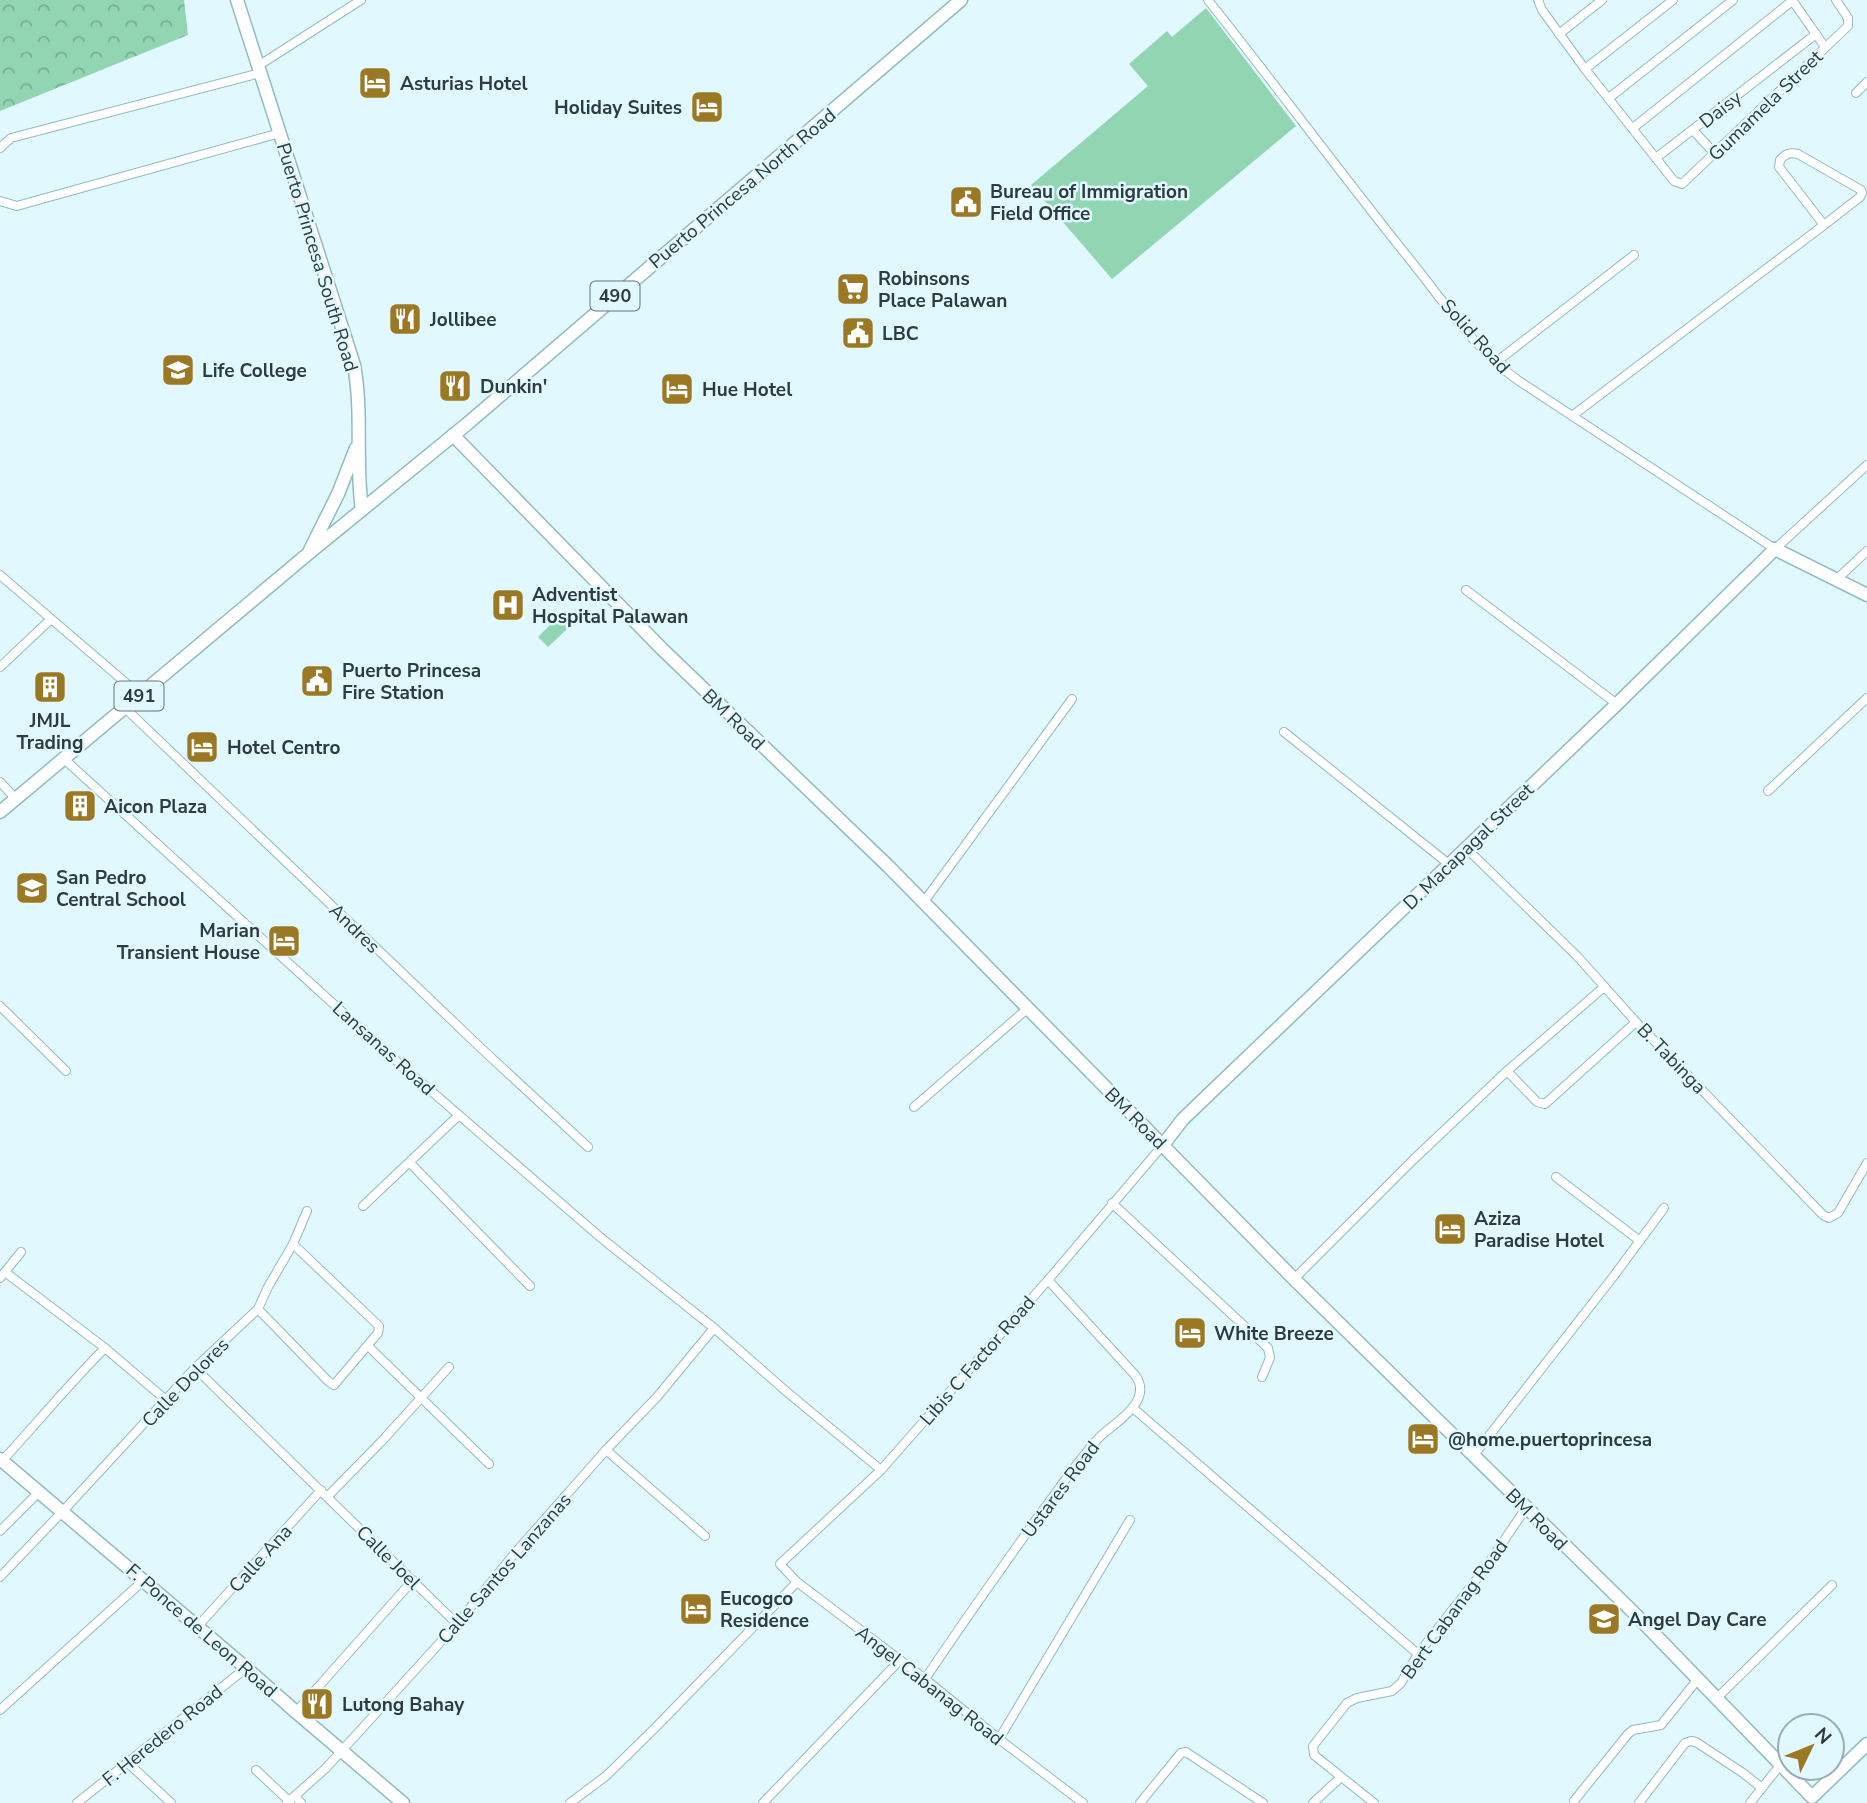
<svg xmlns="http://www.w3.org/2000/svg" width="1867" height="1803" font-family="'Nunito Sans',sans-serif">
	<defs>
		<pattern id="forest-crowns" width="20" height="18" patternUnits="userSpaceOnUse" patternTransform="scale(1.75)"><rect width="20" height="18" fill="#92d5b2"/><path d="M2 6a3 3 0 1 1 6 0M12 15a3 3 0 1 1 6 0" fill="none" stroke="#77ae92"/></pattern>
	</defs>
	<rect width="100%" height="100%" fill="#e1f9fe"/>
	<!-- green -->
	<g fill="#92d5b2">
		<polygon points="1206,8 1296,126 1112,279 1031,185 1148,86 1129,64 1167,31 1172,37"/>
		<polygon points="558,617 568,628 548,647 538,637"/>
	</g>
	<!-- forest -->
	<polygon fill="url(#forest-crowns)" points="0,0 184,0 188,35 0,111"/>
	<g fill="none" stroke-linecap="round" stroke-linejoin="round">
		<defs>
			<g id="street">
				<path d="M1208,0C1278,88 1345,179 1415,266C1447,306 1477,352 1519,381L1775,549L1867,465"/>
				<polyline points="1538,0 1542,10 1585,69 1674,181 1682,184 1848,26 1848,18 1836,0"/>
				<polyline points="1792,0 1825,47"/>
				<polyline points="1559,34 1602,0"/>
				<polyline points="258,66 361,0"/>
				<polyline points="1585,69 1673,0"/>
				<polyline points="1856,93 1867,82"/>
				<polyline points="1609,98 1733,0"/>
				<polyline points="1633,128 1792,1"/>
				<polyline points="1693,130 1715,154"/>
				<polyline points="0,148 11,138 260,73"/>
				<polyline points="1656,158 1816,34"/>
				<polyline points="0,201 17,206 31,202 280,133"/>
				<polyline points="1495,363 1634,255"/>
				<path d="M1572,416L1824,225L1779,167L1780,160C1785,154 1789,152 1798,154L1861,190L1862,193L1860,197L1824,225"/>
				<polyline points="0,575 140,695"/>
				<polyline points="1836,580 1867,551"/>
				<polyline points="1466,590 1617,704"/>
				<polyline points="0,667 50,620"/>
				<polyline points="125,708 483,1050 588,1147"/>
				<polyline points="1284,732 1450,865"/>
				<polyline points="63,758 393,1058 600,1237 714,1328 787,1392 881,1470"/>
				<polyline points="0,782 15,798"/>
				<polyline points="1768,791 1867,698"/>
				<polyline points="1466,848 1577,956 1636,1022 1823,1215 1829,1218 1838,1213 1867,1163"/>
				<polyline points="923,903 1072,699"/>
				<polyline points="0,1006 66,1071"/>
				<polyline points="1507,1071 1537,1102 1545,1104 1636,1022"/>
				<polyline points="914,1107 1027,1009"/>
				<polyline points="410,1163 530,1286"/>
				<polyline points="1556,1177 1640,1241"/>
				<polyline points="1112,1203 1268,1348 1270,1358 1262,1377"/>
				<polyline points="363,1206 459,1115"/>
				<polyline points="5,1272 105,1348 166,1400"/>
				<polyline points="0,1278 21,1252"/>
				<polyline points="1294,1279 1413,1160 1507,1071 1604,987"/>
				<polyline points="258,1309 329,1382 334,1385 378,1333 379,1326 293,1244"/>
				<polyline points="368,1346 489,1464"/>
				<polyline points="195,1368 457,1624"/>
				<polyline points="1133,1408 1418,1654"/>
				<polyline points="606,1450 705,1536"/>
				<polyline points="1474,1455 1613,1277 1664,1208"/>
				<path d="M2,1461C37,1423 69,1384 105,1348"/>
				<polyline points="328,1496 381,1442 449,1367"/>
				<polyline points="0,1531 40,1491"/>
				<polyline points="0,1577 63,1511 195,1368 258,1309 268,1287 293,1244 307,1211"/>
				<polyline points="198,1626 321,1490"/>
				<path d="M925,1679C962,1624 1000,1570 1038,1517C1054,1496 1069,1473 1086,1453C1091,1446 1097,1439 1104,1433C1120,1420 1153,1399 1135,1375L1048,1280"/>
				<polyline points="1717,1698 1832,1585"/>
				<polyline points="0,1710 144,1580"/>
				<polyline points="296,1712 413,1580"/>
				<polyline points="999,1739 1130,1520"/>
				<polyline points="127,1762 171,1803"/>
				<polyline points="256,1770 289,1801 295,1796 301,1803"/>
				<polyline points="1574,1801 1628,1734 1633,1730 1661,1725 1698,1679"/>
				<polyline points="77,1803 246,1668"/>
				<polyline points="287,1803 326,1768 457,1624 515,1553 606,1450 657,1397 714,1328"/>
				<polyline points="570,1803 606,1776 656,1727 797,1582"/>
				<polyline points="763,1803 900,1660"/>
				<polyline points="1083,1803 999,1739 925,1679 797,1582 780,1564 881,1470 1048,1280 1163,1145"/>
				<polyline points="1140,1803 1181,1753 1186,1752 1263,1803"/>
				<polyline points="1313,1803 1341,1777"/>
				<polyline points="1374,1803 1314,1755 1313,1746 1347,1703 1357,1698 1392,1691 1401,1683 1418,1654 1486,1567 1526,1508"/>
				<polyline points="1639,1803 1685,1743 1691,1741 1696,1742 1743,1773 1762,1788"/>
				<polyline points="1750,1803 1781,1764"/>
			</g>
			<g id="secondary">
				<polyline points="453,435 662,649 888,866 1294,1279 1636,1615 1812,1797 1867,1744"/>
				<polyline points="1163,1145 1183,1119 1617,704 1775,549 1867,595"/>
				<polyline points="0,1459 246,1668 296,1712 403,1803"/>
			</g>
			<g id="primary">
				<path d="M237,0L354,365C363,413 355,462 362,510"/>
				<polyline points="310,550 338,494 356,448"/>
				<polyline points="0,812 309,553 467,424 961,0"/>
			</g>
		</defs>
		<!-- street casing -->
		<use href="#street" stroke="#92bac2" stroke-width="10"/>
		<!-- secondary casing -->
		<use href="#secondary" stroke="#92bac2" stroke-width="15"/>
		<!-- primary casing -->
		<use href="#primary" stroke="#92bac2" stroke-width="15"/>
		<!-- street -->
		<use href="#street" stroke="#fff" stroke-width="8"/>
		<!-- secondary -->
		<use href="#secondary" stroke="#fff" stroke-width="12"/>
		<!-- primary -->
		<use href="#primary" stroke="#fff" stroke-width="12"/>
	</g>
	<!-- icons -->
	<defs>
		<symbol id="hotel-square" viewBox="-11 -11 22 22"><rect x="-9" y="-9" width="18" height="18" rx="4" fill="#9b7823" stroke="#e1f9fe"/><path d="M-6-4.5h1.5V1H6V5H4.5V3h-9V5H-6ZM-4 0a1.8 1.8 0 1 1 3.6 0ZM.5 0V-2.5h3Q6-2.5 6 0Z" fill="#fff"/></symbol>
		<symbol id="civic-square" viewBox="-11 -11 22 22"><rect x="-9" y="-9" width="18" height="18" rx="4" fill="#9b7823" stroke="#e1f9fe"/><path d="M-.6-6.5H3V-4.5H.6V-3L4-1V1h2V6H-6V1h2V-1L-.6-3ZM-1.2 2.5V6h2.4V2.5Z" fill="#fff"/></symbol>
		<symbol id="supermarket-square" viewBox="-11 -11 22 22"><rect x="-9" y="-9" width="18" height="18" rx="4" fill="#9b7823" stroke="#e1f9fe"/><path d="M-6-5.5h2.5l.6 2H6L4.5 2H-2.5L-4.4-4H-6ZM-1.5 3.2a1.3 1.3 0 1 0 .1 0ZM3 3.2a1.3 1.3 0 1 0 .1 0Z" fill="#fff"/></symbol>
		<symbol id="restaurant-square" viewBox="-11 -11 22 22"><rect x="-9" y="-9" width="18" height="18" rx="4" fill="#9b7823" stroke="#e1f9fe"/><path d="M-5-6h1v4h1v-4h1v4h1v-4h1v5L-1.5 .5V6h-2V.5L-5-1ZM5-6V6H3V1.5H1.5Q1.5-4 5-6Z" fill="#fff"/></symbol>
		<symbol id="university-square" viewBox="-11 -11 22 22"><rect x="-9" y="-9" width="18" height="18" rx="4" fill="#9b7823" stroke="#e1f9fe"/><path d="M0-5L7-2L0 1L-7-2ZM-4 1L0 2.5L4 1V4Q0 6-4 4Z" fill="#fff"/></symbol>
		<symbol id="hospital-square" viewBox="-11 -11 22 22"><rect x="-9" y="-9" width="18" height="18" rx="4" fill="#9b7823" stroke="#e1f9fe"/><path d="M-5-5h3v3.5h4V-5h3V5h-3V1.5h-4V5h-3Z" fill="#fff"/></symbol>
		<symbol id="building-square" viewBox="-11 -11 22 22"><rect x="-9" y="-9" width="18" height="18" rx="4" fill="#9b7823" stroke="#e1f9fe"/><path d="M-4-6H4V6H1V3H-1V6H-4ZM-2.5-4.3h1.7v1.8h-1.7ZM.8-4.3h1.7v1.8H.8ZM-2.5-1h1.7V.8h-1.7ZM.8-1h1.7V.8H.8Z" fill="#fff"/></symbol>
		<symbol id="school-square" viewBox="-11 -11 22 22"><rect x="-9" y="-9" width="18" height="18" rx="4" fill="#9b7823" stroke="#e1f9fe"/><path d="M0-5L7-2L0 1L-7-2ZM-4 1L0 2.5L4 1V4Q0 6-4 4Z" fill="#fff"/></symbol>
	</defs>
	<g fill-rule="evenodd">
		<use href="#hotel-square" x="356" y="64" width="38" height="38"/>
		<use href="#hotel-square" x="688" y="88" width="38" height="38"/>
		<use href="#civic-square" x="947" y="183" width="38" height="38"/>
		<use href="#supermarket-square" x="834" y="270" width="38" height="38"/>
		<use href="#restaurant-square" x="386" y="300" width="38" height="38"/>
		<use href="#civic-square" x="839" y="314" width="38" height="38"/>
		<use href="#university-square" x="159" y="351" width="38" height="38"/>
		<use href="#restaurant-square" x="436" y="367" width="38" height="38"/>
		<use href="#hotel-square" x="658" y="370" width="38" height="38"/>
		<use href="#hospital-square" x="489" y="586" width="38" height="38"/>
		<use href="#civic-square" x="298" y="662" width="38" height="38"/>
		<use href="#building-square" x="31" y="668" width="38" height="38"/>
		<use href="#hotel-square" x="183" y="728" width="38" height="38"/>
		<use href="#building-square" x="61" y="787" width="38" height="38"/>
		<use href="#school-square" x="13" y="869" width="38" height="38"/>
		<use href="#hotel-square" x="265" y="922" width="38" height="38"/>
		<use href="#hotel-square" x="1431" y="1210" width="38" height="38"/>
		<use href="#hotel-square" x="1171" y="1314" width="38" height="38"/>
		<use href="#hotel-square" x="1404" y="1420" width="38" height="38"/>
		<use href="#hotel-square" x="677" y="1590" width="38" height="38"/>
		<use href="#school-square" x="1585" y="1600" width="38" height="38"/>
		<use href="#restaurant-square" x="298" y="1685" width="38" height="38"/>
	</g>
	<g text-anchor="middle" stroke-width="5" stroke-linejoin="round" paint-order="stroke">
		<!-- shield labels -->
		<g fill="#e1f9fe" stroke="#627578" stroke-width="2">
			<rect x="590.5" y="281.5" width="49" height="29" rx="5"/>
			<rect x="114.5" y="681.5" width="49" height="29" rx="5"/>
		</g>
		<g font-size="18" font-weight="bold" fill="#2c3c3f">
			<text x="615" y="302">490</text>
			<text x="139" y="702">491</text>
		</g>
		<!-- poi labels -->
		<g font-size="19" font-weight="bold" fill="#2c3c3f" stroke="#e1f9fe" text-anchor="start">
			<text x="400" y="90">Asturias Hotel</text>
			<text x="682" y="114" text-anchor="end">Holiday Suites</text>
			<text x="990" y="198">Bureau of Immigration<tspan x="990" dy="22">Field Office</tspan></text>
			<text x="878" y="285">Robinsons<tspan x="878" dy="22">Place Palawan</tspan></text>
			<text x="430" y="326">Jollibee</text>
			<text x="882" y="340">LBC</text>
			<text x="202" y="377">Life College</text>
			<text x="480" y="393">Dunkin'</text>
			<text x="702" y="396">Hue Hotel</text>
			<text x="532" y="601">Adventist<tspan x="532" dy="22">Hospital Palawan</tspan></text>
			<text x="342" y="677">Puerto Princesa<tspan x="342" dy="22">Fire Station</tspan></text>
			<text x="50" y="727" text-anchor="middle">JMJL<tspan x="50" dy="22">Trading</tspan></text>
			<text x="227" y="754">Hotel Centro</text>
			<text x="104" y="813">Aicon Plaza</text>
			<text x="56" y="884">San Pedro<tspan x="56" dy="22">Central School</tspan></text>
			<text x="260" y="937" text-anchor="end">Marian<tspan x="260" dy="22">Transient House</tspan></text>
			<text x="1474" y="1225">Aziza<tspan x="1474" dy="22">Paradise Hotel</tspan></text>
			<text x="1214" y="1340">White Breeze</text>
			<text x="1448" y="1446">@home.puertoprincesa</text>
			<text x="720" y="1605">Eucogco<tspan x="720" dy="22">Residence</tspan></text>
			<text x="1628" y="1626">Angel Day Care</text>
			<text x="342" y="1711">Lutong Bahay</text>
		</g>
		<!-- street labels -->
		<g font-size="19" fill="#2c3c3f" stroke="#e1f9fe">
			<text transform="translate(1765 105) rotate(-44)" y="7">Gumamela Street</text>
			<text transform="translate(1720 109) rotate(-38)" y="7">Daisy</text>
			<text transform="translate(742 188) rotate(-40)" y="7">Puerto Princesa North Road</text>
			<text transform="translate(318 257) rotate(73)" y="7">Puerto Princesa South Road</text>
			<text transform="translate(1476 336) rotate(48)" y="7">Solid Road</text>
			<text transform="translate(734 719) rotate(44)" y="7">BM Road</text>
			<text transform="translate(1468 846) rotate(-44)" y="7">D. Macapagal Street</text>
			<text transform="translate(355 928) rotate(44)" y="7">Andres</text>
			<text transform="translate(384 1048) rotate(42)" y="7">Lansanas Road</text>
			<text transform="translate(1672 1058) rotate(46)" y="7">B. Tabinga</text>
			<text transform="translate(1136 1118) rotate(45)" y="7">BM Road</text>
			<text transform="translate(977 1360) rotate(-49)" y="7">Libis C Factor Road</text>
			<text transform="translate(185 1382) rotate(-46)" y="7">Calle Dolores</text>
			<text transform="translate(1060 1489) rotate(-53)" y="7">Ustares Road</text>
			<text transform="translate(1537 1519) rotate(45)" y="7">BM Road</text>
			<text transform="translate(389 1557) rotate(45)" y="7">Calle Joel</text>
			<text transform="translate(260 1558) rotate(-48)" y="7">Calle Ana</text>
			<text transform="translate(504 1568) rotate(-49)" y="7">Calle Santos Lanzanas</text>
			<text transform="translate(1454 1609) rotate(-54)" y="7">Bert Cabanag Road</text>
			<text transform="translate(202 1630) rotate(41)" y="7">F. Ponce de Leon Road</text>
			<text transform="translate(930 1685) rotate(38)" y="7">Angel Cabanag Road</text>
			<text transform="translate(162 1735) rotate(-39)" y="7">F. Heredero Road</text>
		</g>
	</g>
	<!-- north arrow -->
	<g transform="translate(1811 1747) rotate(47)"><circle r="33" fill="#e1f9fe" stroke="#99adb2" stroke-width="2"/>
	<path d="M0-5L12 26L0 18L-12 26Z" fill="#9b7823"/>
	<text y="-10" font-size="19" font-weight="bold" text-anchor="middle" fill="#2c3c3f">N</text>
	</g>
</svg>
